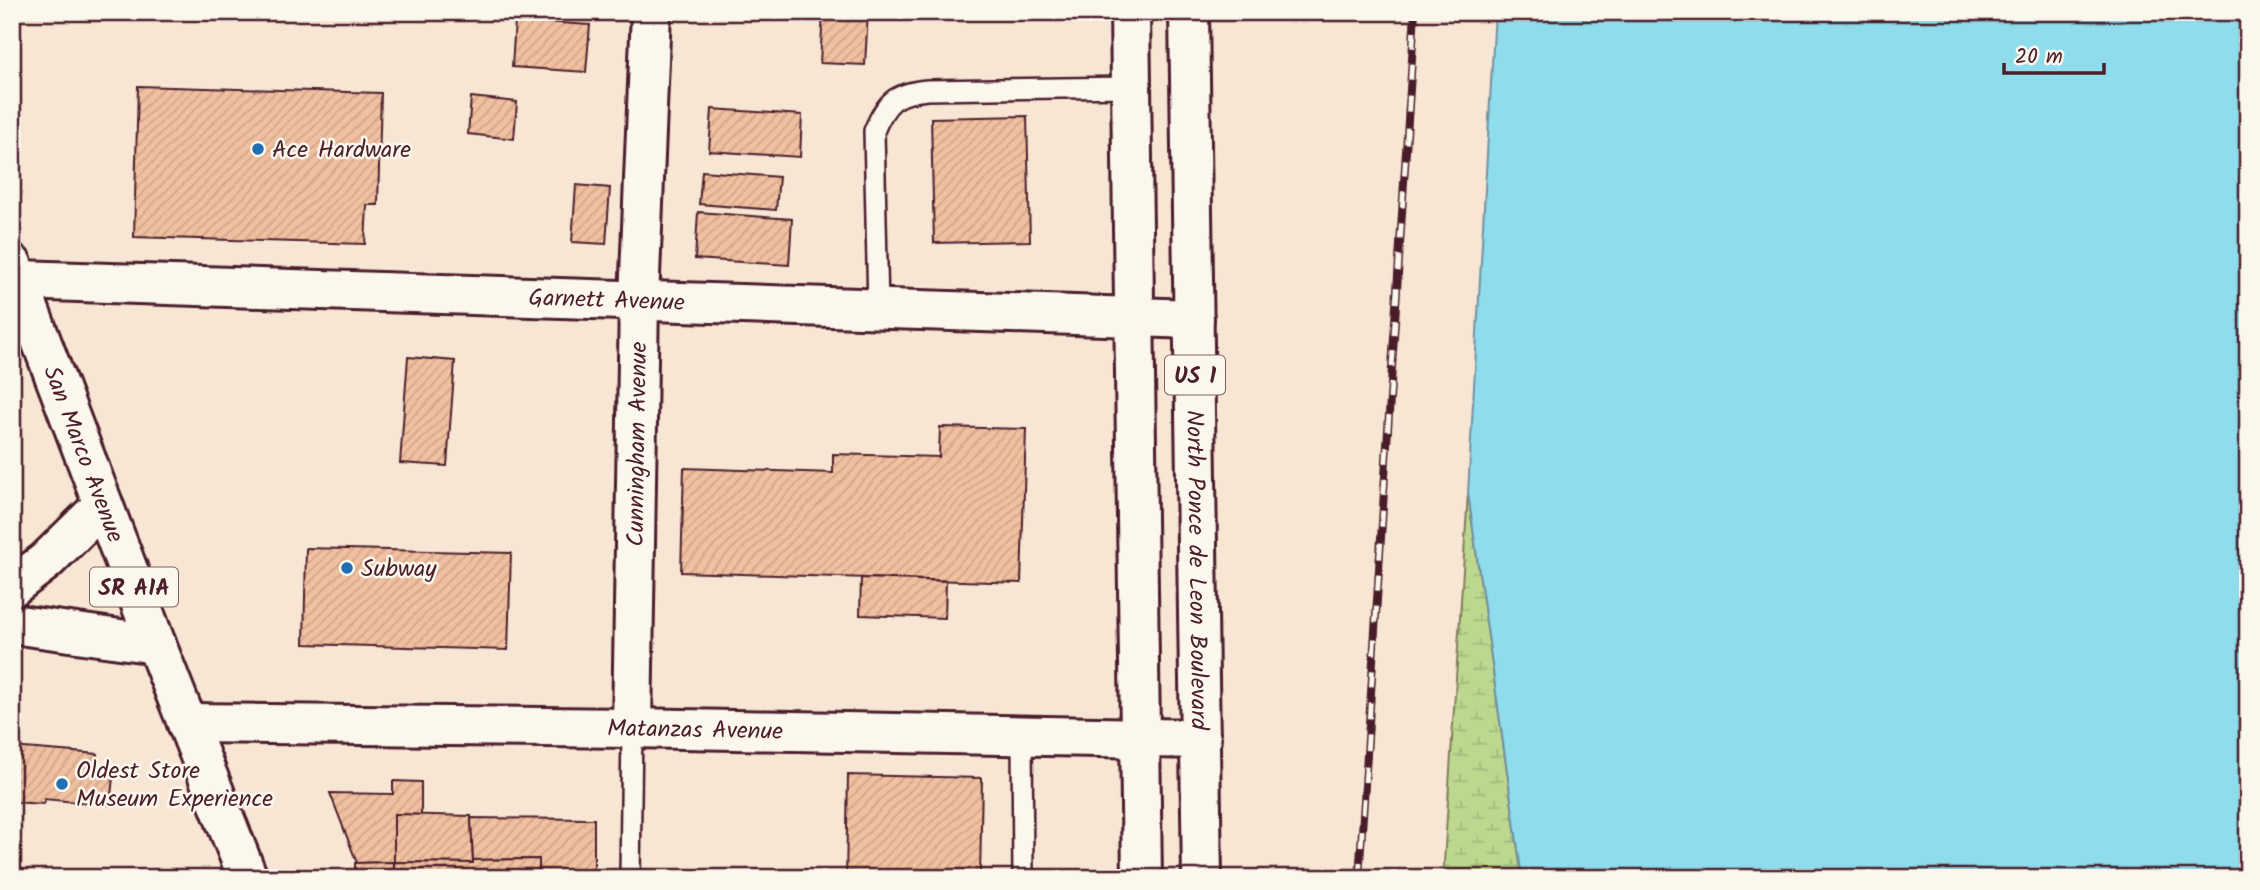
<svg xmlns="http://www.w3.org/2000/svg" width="2260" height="890" font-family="Kalam,sans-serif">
	<defs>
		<pattern id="wetland-marsh" width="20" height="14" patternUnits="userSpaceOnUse" patternTransform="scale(1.75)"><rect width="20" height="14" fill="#bcd88f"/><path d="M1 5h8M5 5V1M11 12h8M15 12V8" fill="none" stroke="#a3b97c"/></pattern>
		<pattern id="building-hatch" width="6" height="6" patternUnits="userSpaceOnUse" patternTransform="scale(1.75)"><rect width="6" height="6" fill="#f0c0a0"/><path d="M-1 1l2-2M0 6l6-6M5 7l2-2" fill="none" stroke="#cfa58a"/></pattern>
	</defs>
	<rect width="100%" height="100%" fill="#f8e6d5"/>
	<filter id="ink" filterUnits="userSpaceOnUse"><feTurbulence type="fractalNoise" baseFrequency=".0143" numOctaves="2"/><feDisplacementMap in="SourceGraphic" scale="14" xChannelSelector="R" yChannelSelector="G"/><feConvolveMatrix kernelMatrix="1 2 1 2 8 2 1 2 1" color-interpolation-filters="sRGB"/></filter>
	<g filter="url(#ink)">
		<!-- wetland -->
		<polygon fill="url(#wetland-marsh)" stroke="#837c5d" stroke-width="2" points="1468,493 1522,878 1443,878"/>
		<!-- water -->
		<polygon fill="#8edcec" stroke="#73909f" stroke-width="2" points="1495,12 2248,12 2248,878 1522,878 1468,493"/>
		<!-- building -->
		<g fill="url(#building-hatch)" stroke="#4a1f2b" stroke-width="2">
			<polygon points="823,12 868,12 865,65 820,63"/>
			<polygon points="515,20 590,25 586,72 512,67"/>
			<polygon points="138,86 381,93 378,205 367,205 365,244 134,237"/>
			<polygon points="471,97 517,102 514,139 468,134"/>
			<polygon points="712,109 802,115 800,157 709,151"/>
			<polygon points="1027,116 1030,241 934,243 931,118"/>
			<polygon points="702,171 779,177 776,210 699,204"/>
			<polygon points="576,185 610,188 606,244 572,242"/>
			<polygon points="698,212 792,219 789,265 695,259"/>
			<polygon points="408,357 455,361 447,466 400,463"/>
			<polygon points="940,427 1026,429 1021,583 681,572 684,468 833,473 833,454 939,457"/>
			<polygon points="306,548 511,553 508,650 304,644"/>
			<polygon points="861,578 946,581 945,618 860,615"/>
			<polygon points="12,747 98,754 96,767 114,768 110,805 44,799 44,804 12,802"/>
			<polygon points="848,775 982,778 980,878 846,878"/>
			<polygon points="393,781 421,782 421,815 394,814 394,862 357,863 330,793 393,794"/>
			<polygon points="394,814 471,816 473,863 394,862"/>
			<polygon points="471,818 594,819 594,878 539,878 539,859 473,860"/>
			<polygon points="539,859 539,878 394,878 394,862 473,863 473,860"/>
			<polygon points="394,862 394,878 355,878 355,863"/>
		</g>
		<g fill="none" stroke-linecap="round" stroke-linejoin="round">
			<defs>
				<g id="service">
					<path d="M878,308L874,131C886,102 895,93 927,90L1131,87"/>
					<polyline points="1022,735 1023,878"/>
					<polyline points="630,878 632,728"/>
				</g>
				<g id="minor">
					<path id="s1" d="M19,280L1194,319"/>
					<polyline points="12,587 46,561 103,505"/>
					<polyline points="12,624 156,644"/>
					<path id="s2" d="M187,723L632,728L1201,739"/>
					<path id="s3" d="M632,728L639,299L651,12"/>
				</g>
				<g id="primary">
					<path id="s4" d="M12,264L156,644L248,878"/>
				</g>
				<g id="trunk">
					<polyline points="1130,12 1142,878"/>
					<path id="s5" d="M1189,12L1202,878"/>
				</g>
			</defs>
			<!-- service casing -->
			<use href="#service" stroke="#4a1f2b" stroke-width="24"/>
			<!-- minor casing -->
			<use href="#minor" stroke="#4a1f2b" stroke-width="44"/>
			<!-- primary casing -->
			<use href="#primary" stroke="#4a1f2b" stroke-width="44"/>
			<!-- trunk casing -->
			<use href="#trunk" stroke="#4a1f2b" stroke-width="44"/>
			<!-- service -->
			<use href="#service" stroke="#fbf7ec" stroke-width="19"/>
			<!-- minor -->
			<use href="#minor" stroke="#fbf7ec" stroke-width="38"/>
			<!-- primary -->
			<use href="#primary" stroke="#fbf7ec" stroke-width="38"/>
			<!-- trunk -->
			<use href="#trunk" stroke="#fbf7ec" stroke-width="38"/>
			<defs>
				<polyline id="rail" points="1359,878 1415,12"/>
			</defs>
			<!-- rail casing -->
			<use href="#rail" stroke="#4a1f2b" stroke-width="8"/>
			<!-- rail -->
			<use href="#rail" stroke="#fbf7ec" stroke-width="5" stroke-dasharray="16" stroke-linecap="butt"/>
		</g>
	</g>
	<!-- markers -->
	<g fill="#1f6fb2" stroke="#fbf7ec" stroke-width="2.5">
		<circle cx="258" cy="149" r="7"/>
		<circle cx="347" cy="568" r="7"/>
		<circle cx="62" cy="784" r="7"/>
	</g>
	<g text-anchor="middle" stroke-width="5" stroke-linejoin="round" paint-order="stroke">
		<!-- shield labels -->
		<g fill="#fbf7ec" stroke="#7f6065" stroke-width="2">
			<rect x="1165" y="355.5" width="60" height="39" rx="5"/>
			<rect x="90" y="567.5" width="88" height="39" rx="5"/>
		</g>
		<g font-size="23" font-weight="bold" fill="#4a1f2b">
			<text x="1195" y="383">US 1</text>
			<text x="134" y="595">SR A1A</text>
		</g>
		<!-- poi labels -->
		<g font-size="24" fill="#4a1f2b" stroke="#fbf7ec" text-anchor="start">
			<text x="272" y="157">Ace Hardware</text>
			<text x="361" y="576">Subway</text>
			<text x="76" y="778">Oldest Store<tspan x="76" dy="28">Museum Experience</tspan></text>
		</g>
		<!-- street labels -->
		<g font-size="24" fill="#4a1f2b" stroke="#fbf7ec">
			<text dy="8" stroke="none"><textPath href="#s1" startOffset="588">Garnett Avenue</textPath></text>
			<text dy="8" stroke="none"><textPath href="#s3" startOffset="284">Cunningham Avenue</textPath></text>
			<text dy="8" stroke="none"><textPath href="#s4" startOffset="203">San Marco Avenue</textPath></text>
			<text dy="8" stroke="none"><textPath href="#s5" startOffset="558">North Ponce de Leon Boulevard</textPath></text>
			<text dy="8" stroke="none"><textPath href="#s2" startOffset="508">Matanzas Avenue</textPath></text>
		</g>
	</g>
	<!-- margin -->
	<rect width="2260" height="890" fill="none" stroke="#fbf7ec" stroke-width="42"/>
	<rect x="21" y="21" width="2218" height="848" fill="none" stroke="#4a1f2b" stroke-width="2.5" filter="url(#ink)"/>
	<!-- scale -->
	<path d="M2004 63v10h100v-10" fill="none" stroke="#4a1f2b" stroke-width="3.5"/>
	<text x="2015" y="63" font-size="21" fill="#4a1f2b" stroke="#fbf7ec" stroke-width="5" paint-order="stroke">20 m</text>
</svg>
